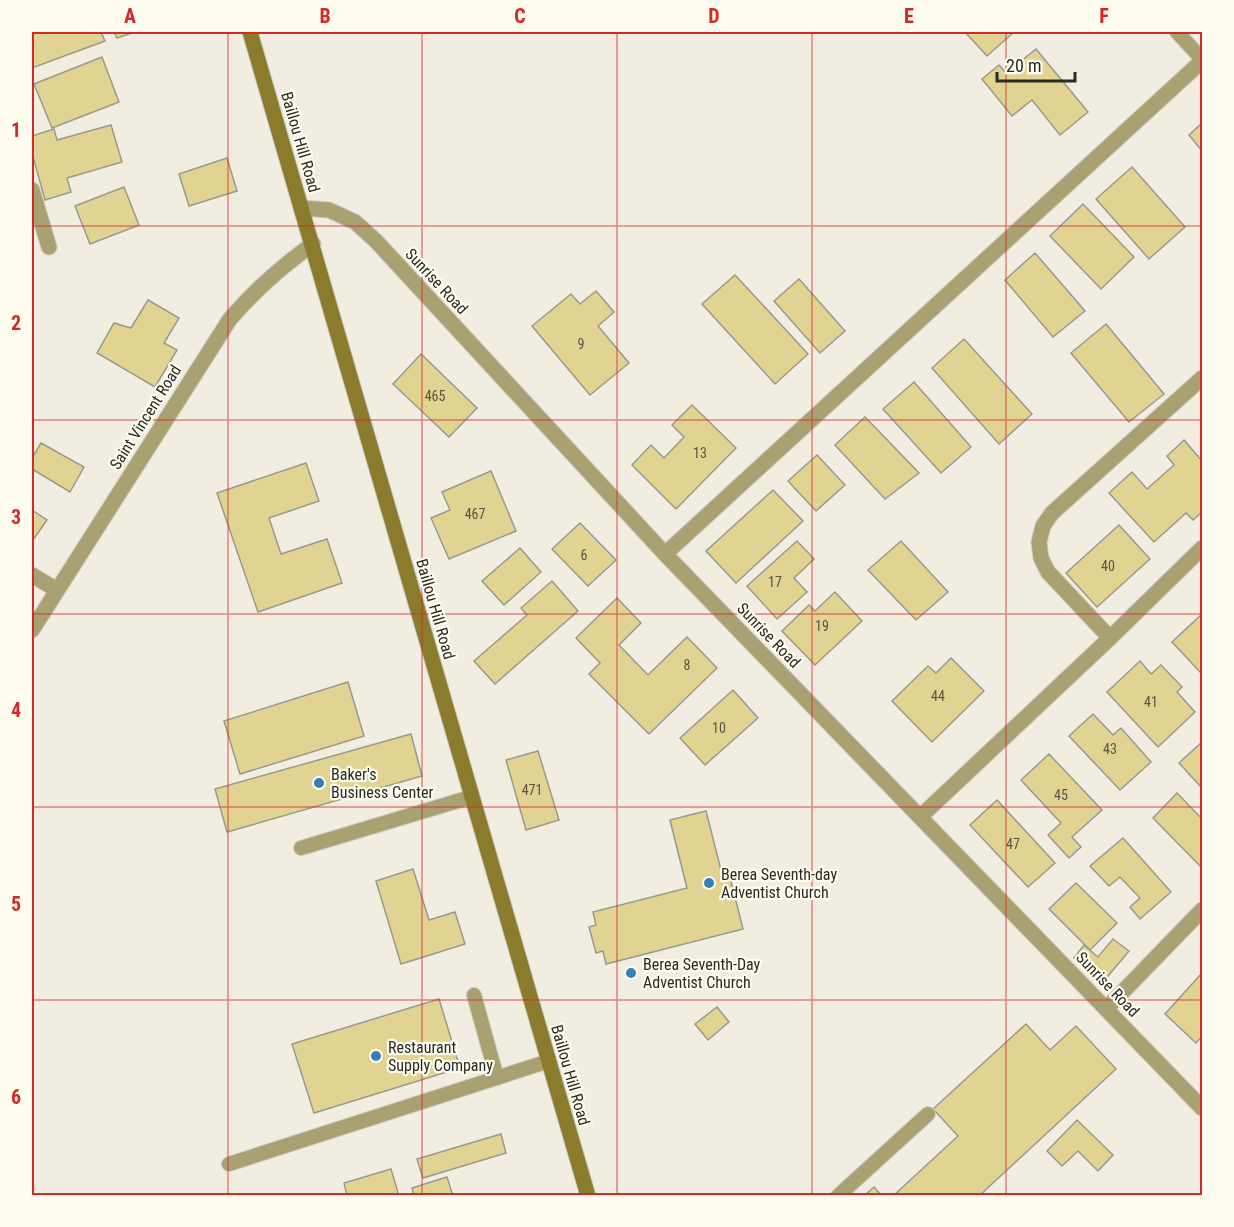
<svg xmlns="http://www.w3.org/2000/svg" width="1234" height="1227" font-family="'Roboto Condensed',sans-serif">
	<rect width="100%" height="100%" fill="#f1eee1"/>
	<!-- building -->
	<g fill="#e1d492" stroke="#9b998d" stroke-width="1.5">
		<polygon points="32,32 101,32 105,41 32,68"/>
		<polygon points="114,32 135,32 117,38"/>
		<polygon points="965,32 1014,32 987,56"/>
		<polygon points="1036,49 1088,112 1060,135 1032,100 1012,116 982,79 999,65 1006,73"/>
		<polygon points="102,57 119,102 52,128 34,84"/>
		<polygon points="1202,123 1202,151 1189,135"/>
		<polygon points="111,125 122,162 67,178 71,192 45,200 32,153 32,136 54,129 57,140"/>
		<polygon points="227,158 237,191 189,206 179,174"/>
		<polygon points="1132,167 1185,227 1149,259 1096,199"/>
		<polygon points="124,187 139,225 90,244 75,206"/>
		<polygon points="1083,204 1134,257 1101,289 1050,236"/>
		<polygon points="1035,253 1085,311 1053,337 1005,280"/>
		<polygon points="735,275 808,354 775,384 702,304"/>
		<polygon points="799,279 845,331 820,353 774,301"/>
		<polygon points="596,291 614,312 598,326 629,363 590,395 532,326 571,294 580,304"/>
		<polygon points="148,300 179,318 164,343 177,350 155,387 97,353 114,323 131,328"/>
		<polygon points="1106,324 1164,394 1129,422 1071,353"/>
		<polygon points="964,339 1032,414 999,444 932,368"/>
		<polygon points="421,354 477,408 449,437 393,384"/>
		<polygon points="914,382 971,447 941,473 883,409"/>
		<polygon points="692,405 736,448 676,509 632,465 651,445 664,458 684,437 672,425"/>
		<polygon points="865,417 919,473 885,499 835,445"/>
		<polygon points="1184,440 1202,461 1202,512 1193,520 1186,513 1154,542 1109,493 1132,472 1147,489 1174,465 1167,456"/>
		<polygon points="41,443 84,467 70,492 32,469 32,458"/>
		<polygon points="817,455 845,485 816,511 788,481"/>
		<polygon points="306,463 319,501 269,518 281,554 327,539 342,583 258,612 217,493"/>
		<polygon points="491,471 516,531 449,559 431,518 450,510 442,492"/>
		<polygon points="773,490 803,521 736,583 706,551"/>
		<polygon points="32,510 47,520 33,540 32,539"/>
		<polygon points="580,523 616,560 588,586 552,549"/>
		<polygon points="1119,525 1150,559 1097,607 1066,573"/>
		<polygon points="797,541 814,559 794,578 807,592 777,619 747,586"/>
		<polygon points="901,541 948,592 916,620 868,570"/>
		<polygon points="520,548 541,572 504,605 482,581"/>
		<polygon points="552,581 578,611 495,684 474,661 527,615 521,608"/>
		<polygon points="835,592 862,621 815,665 782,631 809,605 815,611"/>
		<polygon points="617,598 641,623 619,645 648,675 687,637 717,668 649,734 589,674 600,663 576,638"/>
		<polygon points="1202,614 1202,674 1172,642"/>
		<polygon points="951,658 984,691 932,742 892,701 928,666 936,673"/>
		<polygon points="1140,661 1151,674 1161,665 1182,687 1177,692 1195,712 1158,747 1107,692"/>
		<polygon points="348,682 364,736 240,774 224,721"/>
		<polygon points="733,690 758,718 705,765 680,738"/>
		<polygon points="1093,714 1113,735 1121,728 1151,762 1120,790 1069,736"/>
		<polygon points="411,734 422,776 227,832 215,789"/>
		<polygon points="1202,742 1202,788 1179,763"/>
		<polygon points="538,751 559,820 526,830 506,760"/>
		<polygon points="1049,754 1102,810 1072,837 1081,847 1069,858 1048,835 1061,823 1021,780"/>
		<polygon points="1177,793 1202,819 1202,868 1153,818"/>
		<polygon points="997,800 1055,863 1028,887 970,825"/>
		<polygon points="706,811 723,878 730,877 743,929 606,964 603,951 596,953 589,927 596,925 593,912 687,888 670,820"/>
		<polygon points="1123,838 1171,892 1140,919 1130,907 1140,898 1120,877 1109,886 1090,866"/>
		<polygon points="413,869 429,920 455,912 465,944 401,964 376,881"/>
		<polygon points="1076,883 1117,923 1090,950 1049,909"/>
		<polygon points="1113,939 1129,951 1103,982 1074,958 1084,945 1098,957"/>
		<polygon points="1202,973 1202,1036 1196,1043 1165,1014"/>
		<polygon points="439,999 460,1068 314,1113 292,1044"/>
		<polygon points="717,1007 729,1022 708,1040 695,1024"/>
		<polygon points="1026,1024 1050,1050 1076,1026 1116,1069 979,1196 893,1196 958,1136 933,1109"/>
		<polygon points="1077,1120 1113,1155 1098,1171 1078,1151 1062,1166 1047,1151"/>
		<polygon points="501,1134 506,1153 423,1178 417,1159"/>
		<polygon points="391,1169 399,1196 347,1196 344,1183"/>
		<polygon points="447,1177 453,1196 414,1196 412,1188"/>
		<polygon points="874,1187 882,1196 864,1196"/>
	</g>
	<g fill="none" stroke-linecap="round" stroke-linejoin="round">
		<defs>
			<g id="service">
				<polyline points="1177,32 1202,59"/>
				<polyline points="301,848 471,797"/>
				<polyline points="474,995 497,1078"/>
				<polyline points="229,1164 549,1061"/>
				<polyline points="838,1196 928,1114"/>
			</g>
			<g id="minor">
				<polyline points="32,190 49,247"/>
				<polyline points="301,208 329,210 355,222 376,241 665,554 1202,1108"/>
				<polyline points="665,554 1202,61"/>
				<polyline points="32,575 57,590"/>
				<polyline points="1110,638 1048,572 1041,558 1039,542 1043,526 1052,513 1202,378"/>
				<polyline points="920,817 1110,638 1202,548"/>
				<polyline points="1107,1008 1202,910"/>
			</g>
			<path id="tertiary" d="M32,630L230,319C255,290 282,266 313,244"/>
			<polyline id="secondary" points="250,32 588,1196"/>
		</defs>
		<!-- service casing -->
		<use href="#service" stroke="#cdcbbf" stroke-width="16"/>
		<!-- minor casing -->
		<use href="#minor" stroke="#cdcbbf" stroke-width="17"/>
		<!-- tertiary casing -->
		<use href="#tertiary" stroke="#cdcbbf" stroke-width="17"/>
		<!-- secondary casing -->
		<use href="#secondary" stroke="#cdcbbf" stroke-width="17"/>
		<!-- service -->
		<use href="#service" stroke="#aaa172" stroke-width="14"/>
		<!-- minor -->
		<use href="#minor" stroke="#aaa172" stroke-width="15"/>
		<!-- tertiary -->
		<use href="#tertiary" stroke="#aaa172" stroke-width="15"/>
		<!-- secondary -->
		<use href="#secondary" stroke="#8a7b2d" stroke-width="15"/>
	</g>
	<!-- grid -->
	<path fill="none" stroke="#d62828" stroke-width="1.5" stroke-opacity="0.55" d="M228,32V1196M422,32V1196M617,32V1196M812,32V1196M1006,32V1196M32,226H1202M32,420H1202M32,614H1202M32,807H1202M32,1000H1202"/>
	<!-- markers -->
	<g fill="#3680b4" stroke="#fefcee" stroke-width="2">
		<circle cx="319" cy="783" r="6"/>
		<circle cx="709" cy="883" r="6"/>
		<circle cx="631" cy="973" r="6"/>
		<circle cx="376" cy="1056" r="6"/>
	</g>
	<g text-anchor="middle" stroke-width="4.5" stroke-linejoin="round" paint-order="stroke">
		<!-- number labels -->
		<g font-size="14" fill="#585440">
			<text x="581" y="349">9</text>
			<text x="435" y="401">465</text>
			<text x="700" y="458">13</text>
			<text x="475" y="519">467</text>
			<text x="584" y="560">6</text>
			<text x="1108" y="571">40</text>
			<text x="775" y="587">17</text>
			<text x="822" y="631">19</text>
			<text x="687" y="670">8</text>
			<text x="938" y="701">44</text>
			<text x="1151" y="707">41</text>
			<text x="719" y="733">10</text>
			<text x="1110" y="754">43</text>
			<text x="532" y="795">471</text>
			<text x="1061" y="800">45</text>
			<text x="1013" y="849">47</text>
		</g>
		<!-- street labels -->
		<g font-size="16" fill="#2a2a25" stroke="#fefcee">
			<text transform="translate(301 142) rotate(74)" y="6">Baillou Hill Road</text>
			<text transform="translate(437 281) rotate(47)" y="6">Sunrise Road</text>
			<text transform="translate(145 417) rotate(-58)" y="6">Saint Vincent Road</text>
			<text transform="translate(436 609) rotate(74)" y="6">Baillou Hill Road</text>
			<text transform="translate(769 635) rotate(46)" y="6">Sunrise Road</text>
			<text transform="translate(1108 984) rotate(46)" y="6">Sunrise Road</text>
			<text transform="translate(571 1075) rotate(74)" y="6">Baillou Hill Road</text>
		</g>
		<!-- poi labels -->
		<g font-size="16" fill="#2a2a25" stroke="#fefcee" text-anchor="start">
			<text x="331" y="780">Baker's<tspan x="331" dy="18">Business Center</tspan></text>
			<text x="721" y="880">Berea Seventh-day<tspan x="721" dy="18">Adventist Church</tspan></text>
			<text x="643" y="970">Berea Seventh-Day<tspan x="643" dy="18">Adventist Church</tspan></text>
			<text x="388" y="1053">Restaurant<tspan x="388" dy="18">Supply Company</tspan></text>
		</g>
	</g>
	<!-- border -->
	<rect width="1234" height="1227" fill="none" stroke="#fefcee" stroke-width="66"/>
	<!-- scale -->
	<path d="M997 72v9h78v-9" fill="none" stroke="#2a2a25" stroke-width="3"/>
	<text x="1006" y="72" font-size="18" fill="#2a2a25" stroke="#fefcee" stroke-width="4.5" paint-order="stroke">20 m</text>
	<rect x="33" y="33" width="1168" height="1161" fill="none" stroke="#d62828" stroke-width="2"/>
	<g font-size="20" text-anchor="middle" font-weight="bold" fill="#d62828">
		<text x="130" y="23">A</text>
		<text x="325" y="23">B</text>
		<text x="520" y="23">C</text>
		<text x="714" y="23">D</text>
		<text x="909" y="23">E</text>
		<text x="1104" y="23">F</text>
		<text x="16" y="137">1</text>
		<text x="16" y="330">2</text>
		<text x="16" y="524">3</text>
		<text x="16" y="717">4</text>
		<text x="16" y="911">5</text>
		<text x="16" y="1104">6</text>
	</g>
</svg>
